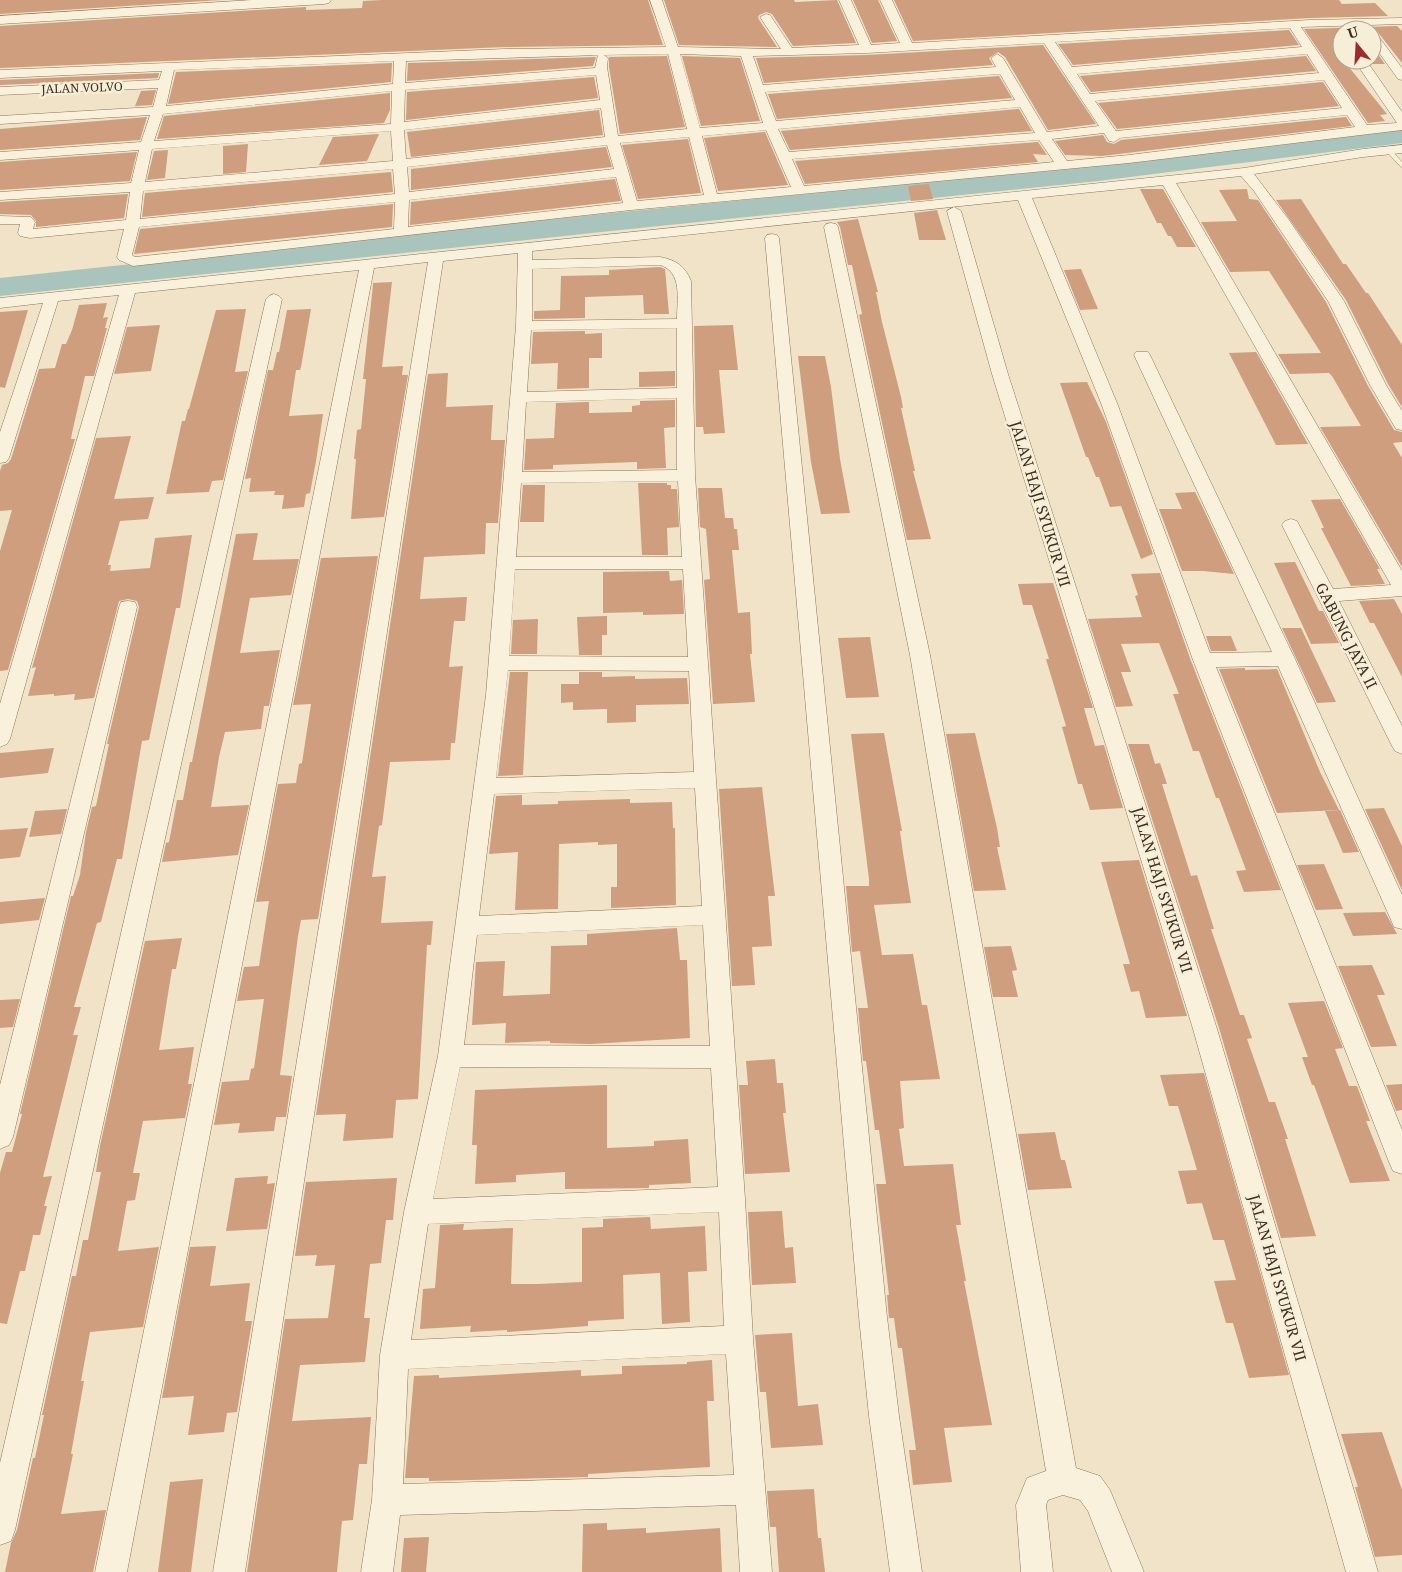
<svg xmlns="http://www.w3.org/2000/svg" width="1402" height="1572" font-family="'Noto Serif',serif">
	<rect width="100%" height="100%" fill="#f0e3c8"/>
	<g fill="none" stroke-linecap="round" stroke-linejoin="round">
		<!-- river -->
		<polygon fill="#a9c4bc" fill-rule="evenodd" points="1402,127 1402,143 1098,181 611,231 0,296 0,278 611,213 1098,165"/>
	</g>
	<!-- building -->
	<g fill="#ce9e7e">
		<polygon points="0,0 221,0 0,14"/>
		<polygon points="383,0 648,0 663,45 505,47 0,68 0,26 289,8 306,7 306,10 362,8 363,1"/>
		<polygon points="664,0 794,0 795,2 837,0 856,43 793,46 772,14 766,12 759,15 758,18 777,47 679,45"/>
		<polygon points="853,0 878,0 897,41 872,43"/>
		<polygon points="894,0 1339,0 1342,4 1375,3 1388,16 1310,18 913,41"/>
		<polygon points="1397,26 1402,31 1402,63 1377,31 1372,29 1342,30 1342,60 1352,60 1355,65 1348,66 1387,114 1380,115 1385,121 1368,123 1304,29"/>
		<polygon points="1289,30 1299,45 1073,65 1058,44"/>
		<polygon points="1043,45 1096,124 1048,130 1005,57 998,52 989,58 993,65 764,83 756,58 867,55"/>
		<polygon points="1372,46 1385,64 1371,64 1368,60 1372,60"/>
		<polygon points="667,56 685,127 620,134 609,67 609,57"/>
		<polygon points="682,56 740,58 760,121 701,126"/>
		<polygon points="1306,56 1316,71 1091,92 1080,76"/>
		<polygon points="596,57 593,66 407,81 408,63"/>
		<polygon points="392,63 391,82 168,104 176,72"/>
		<polygon points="159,73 158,78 0,85 0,80"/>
		<polygon points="999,76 1012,98 777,119 768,94"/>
		<polygon points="594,77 598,98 406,120 407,92"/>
		<polygon points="1323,82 1339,106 1117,129 1098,103"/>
		<polygon points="156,90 152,105 135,106 141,91"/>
		<polygon points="390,93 390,110 384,123 157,139 164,116"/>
		<polygon points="1019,109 1032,131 790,150 781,131"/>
		<polygon points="599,110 603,135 411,157 407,132"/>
		<polygon points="147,117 140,140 0,150 0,129"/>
		<polygon points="1346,117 1352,126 1102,156 1065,155 1055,141 1103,135 1107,142 1114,144 1121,140"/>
		<polygon points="765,132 788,185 718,191 704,138"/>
		<polygon points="379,134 367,161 319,165 333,137"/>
		<polygon points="688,139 701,193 638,199 622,145"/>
		<polygon points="1038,142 1047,155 1033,154 1038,162 805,184 795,161"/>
		<polygon points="248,144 246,172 223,174 223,146"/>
		<polygon points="606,147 612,167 411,190 411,169"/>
		<polygon points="168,150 165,178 147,180 154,151"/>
		<polygon points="137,152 130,181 0,190 0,162"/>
		<polygon points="391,172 393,192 142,217 145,193"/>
		<polygon points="615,179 621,201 410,225 411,202"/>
		<polygon points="929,184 933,199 911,201 908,186"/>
		<polygon points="1140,189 1163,189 1196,247 1177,247 1171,236 1168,236 1161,223 1157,223"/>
		<polygon points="1247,189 1249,199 1258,200 1326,302 1368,386 1394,430 1402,432 1402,442 1393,443 1402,458 1402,567 1320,427 1361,426 1332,376 1329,373 1290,374 1278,354 1321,353 1269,271 1230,272 1201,222 1237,221 1219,190"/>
		<polygon points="128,194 124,218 36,227 36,221 31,215 0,214 0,202"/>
		<polygon points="1301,199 1343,264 1346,264 1366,293 1368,293 1402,345 1402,407 1388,384 1346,300 1276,200"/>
		<polygon points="393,204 392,227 134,254 140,229"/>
		<polygon points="937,210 946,240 919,240 914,213"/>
		<polygon points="858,219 878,292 876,292 882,322 901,397 903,408 901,408 915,471 913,471 931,539 907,540 859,315 862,314 852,265 848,265 840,227 837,222"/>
		<polygon points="660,267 665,269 669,314 644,314 643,295 585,297 585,318 534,319 534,311 560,310 561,276 609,275 609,270"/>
		<polygon points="1081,269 1098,309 1080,310 1064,270"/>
		<polygon points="392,282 382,367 403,366 402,375 408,375 384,517 351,519 356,459 354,459 357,430 361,429 366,379 363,379 373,285 373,283"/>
		<polygon points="107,303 103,318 108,317 105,328 107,328 94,376 85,376 72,433 71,439 75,439 8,670 0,671 0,551 12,510 0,511 0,471 2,465 8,463 11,459 39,369 55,368 62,344 66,344 72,330 79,305"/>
		<polygon points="246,309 235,372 248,371 223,480 212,481 209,492 166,494 182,421 185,421 188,409 189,409 216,310"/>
		<polygon points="311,309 301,367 300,370 296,370 289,416 323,414 316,461 310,493 306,494 304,507 282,509 284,495 274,495 275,491 249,492 251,478 245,479 268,370 273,370 277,352 279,352 287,310"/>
		<polygon points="28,310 5,388 0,387 0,312"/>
		<polygon points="160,325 151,371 114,374 127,327"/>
		<polygon points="733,325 738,370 719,370 725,433 704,434 703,427 696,427 694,326"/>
		<polygon points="585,331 585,334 602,333 602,358 589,358 589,388 557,389 558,363 531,364 533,332"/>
		<polygon points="1256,352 1258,355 1308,444 1276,445 1229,353"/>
		<polygon points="798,356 825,356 831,387 840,459 850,513 821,514 811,462"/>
		<polygon points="675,371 675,386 639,387 639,372"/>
		<polygon points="448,373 446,407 493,405 491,438 491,440 505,440 498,523 486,523 485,554 424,557 420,599 467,597 465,621 454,621 449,667 463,666 455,743 451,743 450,760 390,762 382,825 379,826 372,877 386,876 381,923 433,921 431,945 427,945 418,1099 396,1100 393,1138 343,1141 346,1114 316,1115 428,374"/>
		<polygon points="1087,382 1106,422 1153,554 1141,559 1121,506 1110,507 1099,477 1096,477 1088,457 1086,457 1060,383"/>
		<polygon points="675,400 675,427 664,428 666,468 637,469 637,462 553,465 553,469 524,470 526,439 554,438 556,403 589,402 589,413 632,412 632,406 640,405 640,401"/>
		<polygon points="131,436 114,499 154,497 148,519 120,521 108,565 111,565 110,571 150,568 155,538 192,535 180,608 176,608 149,740 142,741 122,859 117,859 101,922 97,923 74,1007 81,1007 73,1035 78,1035 43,1177 52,1176 44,1206 47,1206 40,1235 33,1235 25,1271 20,1271 7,1324 0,1323 0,1173 6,1152 12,1152 22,1114 20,1114 71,896 73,896 80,875 86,832 92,807 96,806 109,744 107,744 139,607 137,601 128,599 119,601 94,698 74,700 75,694 54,696 54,694 28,696 36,667 32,668 96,438"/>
		<polygon points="638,483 667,483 667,485 671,485 671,489 677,489 679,527 667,528 668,555 642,555"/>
		<polygon points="523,485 545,485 544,522 520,522"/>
		<polygon points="698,488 722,488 725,518 733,518 734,529 737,529 739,550 732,550 738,613 750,612 752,654 750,654 755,702 713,704 704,580 710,579 706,529 700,527"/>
		<polygon points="1195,492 1203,508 1234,574 1203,571 1182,571 1159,509 1182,509 1175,493"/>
		<polygon points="1340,499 1380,569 1377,569 1385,584 1351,586 1321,528 1324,528 1311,500"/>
		<polygon points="258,533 253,560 299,559 291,595 250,598 240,653 280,650 269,706 264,706 261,729 225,732 219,757 211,807 249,805 238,855 162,862 166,843 169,842 177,800 183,800 190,762 192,762 236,534"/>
		<polygon points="378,556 318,919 301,920 298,936 280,1075 292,1076 286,1117 276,1117 274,1131 238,1133 240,1123 214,1125 222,1082 249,1080 251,1069 254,1068 264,999 237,1001 244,967 259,966 269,901 256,902 278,784 296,783 299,764 302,763 311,704 293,705 321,558"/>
		<polygon points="1295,562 1319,611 1323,611 1339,643 1311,644 1274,563"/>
		<polygon points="669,571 670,581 682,580 684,614 643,615 643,612 603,613 603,572"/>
		<polygon points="1160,573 1191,661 1281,890 1244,892 1236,871 1246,870 1219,798 1216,798 1199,751 1193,751 1173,694 1179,694 1159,643 1121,644 1131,672 1121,672 1133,706 1116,707 1088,619 1142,617 1135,596 1138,595 1131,574"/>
		<polygon points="1053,583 1093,708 1084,708 1095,746 1104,745 1123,808 1090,810 1082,784 1078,784 1062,727 1066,726 1046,659 1049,659 1032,605 1023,605 1018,584"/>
		<polygon points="1394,599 1402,614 1402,677 1374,623 1370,623 1359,601"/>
		<polygon points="607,616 607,635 602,635 602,655 579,655 577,617"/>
		<polygon points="538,619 537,654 511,654 513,620"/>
		<polygon points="1282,628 1301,628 1336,702 1317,703"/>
		<polygon points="1206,636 1231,636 1237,651 1211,651"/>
		<polygon points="870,637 879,697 846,698 838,638"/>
		<polygon points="1245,668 1245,670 1277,669 1320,772 1339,810 1277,813 1219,669"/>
		<polygon points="510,672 528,672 523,775 498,776"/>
		<polygon points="579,672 602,672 602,677 635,676 635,679 687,678 689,704 636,705 636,722 607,723 607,709 573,710 573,702 561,703 561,684 579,684"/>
		<polygon points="884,733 902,831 900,831 903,853 911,903 874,905 882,955 913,954 922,1005 927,1005 940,1079 900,1081 904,1128 899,1129 904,1166 953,1164 961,1225 956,1225 966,1281 964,1281 992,1425 944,1428 952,1482 913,1485 909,1450 916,1450 902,1348 898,1348 894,1318 889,1318 887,1295 889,1295 876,1184 886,1184 879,1130 875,1130 866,1061 863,1061 858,1008 868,1008 860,951 852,952 846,886 869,886 869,879 851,734"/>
		<polygon points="975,733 997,828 1000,847 997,847 1006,890 974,891 946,734"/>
		<polygon points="1128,744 1149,744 1155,764 1160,763 1167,784 1162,784 1191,876 1197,875 1214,929 1211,929 1240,1015 1244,1015 1252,1038 1247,1039 1269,1102 1275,1102 1288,1139 1285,1139 1316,1236 1281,1238 1219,1028"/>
		<polygon points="54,748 48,773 0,778 0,753"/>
		<polygon points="762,787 775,896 768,896 772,946 752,947 755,985 732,986 719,789"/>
		<polygon points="522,795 522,805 558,804 558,801 630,799 630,803 672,802 673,828 675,828 676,905 611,908 611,887 617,887 617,844 598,845 598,842 559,844 558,909 515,910 518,852 489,854 496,796"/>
		<polygon points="1384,808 1402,846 1402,890 1365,809"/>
		<polygon points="67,809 61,834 29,837 35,811"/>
		<polygon points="1340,810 1359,852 1343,853 1325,811"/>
		<polygon points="28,828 20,857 0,859 0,830"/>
		<polygon points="1139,860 1187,1016 1146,1018 1139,991 1131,992 1123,964 1130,964 1101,862"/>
		<polygon points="1324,864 1343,909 1316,910 1297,865"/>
		<polygon points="45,898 39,920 0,924 0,902"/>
		<polygon points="1385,912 1397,934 1353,936 1343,913"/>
		<polygon points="677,928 680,960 687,960 690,1038 591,1044 550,1043 550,1041 505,1043 506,1023 472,1025 476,962 505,961 503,996 550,994 551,946 587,945 587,934"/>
		<polygon points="182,938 176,969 172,969 159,1050 194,1047 188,1084 192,1084 185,1118 143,1121 133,1173 140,1173 135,1200 127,1201 118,1251 159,1247 143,1327 90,1332 81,1381 84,1381 71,1454 73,1454 61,1514 106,1510 93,1572 5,1572 11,1543 17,1530 33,1458 35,1458 44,1415 42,1415 72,1276 76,1276 83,1240 88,1240 101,1172 96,1172 100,1146 145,941"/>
		<polygon points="1011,946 1017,970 1012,971 1018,997 993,997 984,947"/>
		<polygon points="1372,965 1385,995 1377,995 1397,1046 1371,1047 1338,966"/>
		<polygon points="20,999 13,1027 0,1028 0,1000"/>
		<polygon points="1324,1001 1343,1048 1335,1049 1349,1086 1357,1086 1370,1121 1366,1121 1390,1181 1350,1183 1314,1085 1312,1085 1302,1057 1308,1057 1288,1003"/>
		<polygon points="775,1059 777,1083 783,1083 786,1113 783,1113 790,1172 745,1174 739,1085 748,1085 746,1061"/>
		<polygon points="1204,1073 1289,1375 1249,1378 1233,1323 1226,1323 1214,1281 1236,1280 1224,1240 1213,1240 1202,1203 1187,1204 1178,1171 1197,1170 1178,1106 1169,1106 1160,1075"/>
		<polygon points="1402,1084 1402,1110 1396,1111 1386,1085"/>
		<polygon points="607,1085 607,1148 654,1146 654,1141 688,1139 691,1183 649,1185 649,1188 565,1189 565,1172 516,1175 516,1182 475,1184 477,1145 472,1145 475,1090"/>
		<polygon points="1055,1132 1061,1160 1065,1160 1072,1188 1028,1190 1018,1134"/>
		<polygon points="268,1176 267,1184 275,1183 267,1229 226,1231 235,1178"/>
		<polygon points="397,1178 393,1220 386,1220 381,1263 370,1264 364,1318 370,1318 365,1362 300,1365 292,1421 371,1417 367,1464 359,1464 353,1520 342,1521 337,1572 247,1572 285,1319 328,1318 335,1265 315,1266 317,1255 295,1256 306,1182"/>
		<polygon points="782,1211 785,1248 793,1247 796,1283 752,1285 748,1212"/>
		<polygon points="650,1217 651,1229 705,1226 707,1271 688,1272 690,1322 662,1324 660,1273 623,1275 624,1319 588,1321 588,1326 507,1332 507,1330 470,1332 471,1326 420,1329 423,1289 435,1288 440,1225 464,1224 463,1230 513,1228 511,1284 538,1284 582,1282 582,1228 603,1227 603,1219"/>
		<polygon points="216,1246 210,1286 250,1283 245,1321 252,1321 237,1412 227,1413 224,1432 188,1435 194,1396 162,1398 190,1247"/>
		<polygon points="792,1333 798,1406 818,1404 823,1445 771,1448 766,1392 760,1392 755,1335"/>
		<polygon points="712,1360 714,1401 707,1401 710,1467 588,1474 588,1477 429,1481 429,1478 405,1478 414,1376 439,1375 439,1378 581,1370 581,1376 622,1374 622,1366 687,1364 687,1362"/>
		<polygon points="1382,1432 1402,1490 1402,1555 1375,1557 1355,1487 1358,1487 1341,1434"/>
		<polygon points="203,1479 191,1572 158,1572 170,1482"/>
		<polygon points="814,1489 818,1538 821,1538 825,1572 779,1572 776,1527 770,1527 767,1491"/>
		<polygon points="607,1523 607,1530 646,1528 646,1533 720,1528 722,1572 582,1572 583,1524"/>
		<polygon points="429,1537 426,1572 401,1572 404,1538"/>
	</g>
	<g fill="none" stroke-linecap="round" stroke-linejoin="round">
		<defs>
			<polygon id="service" points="1386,149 1390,149 1402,162 1402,168 1386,151"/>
			<g id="minor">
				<path d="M650,0H662L678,47L781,49L760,17L766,14L770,15L792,48L859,45L839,0H851L871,45L900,43L880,0H892L912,43L1310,20L1402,18V24L1301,27L1367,125L1397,123L1354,60H1366L1402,112V130L1129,163L631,210L133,266L119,260L117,257L124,229L30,238L20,236L18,233L20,224H0V216L31,217L35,222L33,229L126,220L130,192L0,200V192L131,183L139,150L0,160V152L141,142L150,115L0,124V116L153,107L158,88L0,95V87L159,80L162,71L0,78V70L505,49L666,47ZM1290,28L1302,47L1072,67L1055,42ZM1044,43L1099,126L1047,132L1003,58L997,54L991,58L996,67L763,85L753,56L867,53ZM668,54L687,129L618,136L607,67L608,58L604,55ZM680,54L741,56L763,123L700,128ZM1307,54L1319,73L1090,94L1077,74ZM598,55L595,68L405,83L406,61L600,55ZM394,61L393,84L166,106L174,70ZM1000,74L1015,100L776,121L765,92ZM596,75L600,100L404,122L405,90ZM1324,80L1342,108L1116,131L1095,101ZM392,91L391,124L154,141L163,114ZM1020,107L1035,133L789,152L778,129ZM601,108L605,137L406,159L404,130ZM1347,115L1355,127L1129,155L1067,161L1052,139L1104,133L1109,141L1114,142L1120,138ZM766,130L791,187L717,194L702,136ZM391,131L393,161L145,182L152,149ZM689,137L704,195L637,201L620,143ZM1039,140L1054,162L804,186L792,159ZM607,145L614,169L409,192L407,167ZM393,169L395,194L140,219L143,191ZM616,177L623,203L408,227L409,200ZM395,202L394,229L135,257L132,255L139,227Z"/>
				<polygon points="1372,31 1376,33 1402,68 1402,80 1398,79 1372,43"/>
				<path d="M1402,145V153L1363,157L1254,174L1289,220L1344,301L1386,385L1402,411V430L1396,429L1370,385L1328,301L1254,191L1241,176L1176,183L1402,571V596L1339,601L1402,726V754L1395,751L1392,746L1282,525L1285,521L1291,519L1297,521L1333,589L1391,585L1163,185L1032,198L1117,403L1210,653L1272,652L1134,355L1136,352H1148L1150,355L1295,659L1402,895V929L1394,927L1391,920L1278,666L1216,667L1402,1130V1174L1393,1171L1389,1162L1193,660L1101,403L1018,200L532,251V260L660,257C676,260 685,266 691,281L695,475L745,1199L753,1339L772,1572H740L736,1505L400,1515L393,1572H361L372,1500L380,1355L404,1212L438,1056L486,695L516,326L518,253L443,261L245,1572H213L428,262L374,268L127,1572H95L359,270L135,293L10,739L7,744L0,747V704L119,295L58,301L9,458L6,462L0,463V432L43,303L0,308V298L1244,168L1363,149ZM660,265C683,272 677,300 677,319L532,321V269ZM677,328V388L527,392L531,330ZM677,398V470L522,472L526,402ZM678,481L682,557H516L521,483ZM515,569H683L688,657L509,656ZM508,670L689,671L694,772L496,778ZM695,788L702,906L479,916L494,794ZM703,925L710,1046L464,1045L477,935ZM460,1067L711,1068L718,1187L433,1199ZM719,1212L724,1326L411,1340L428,1224ZM726,1354L734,1475L403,1484L408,1369Z"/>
				<polygon points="954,207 961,211 1008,374 1217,1029 1378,1572 1346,1572 1193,1029 992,374 947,211"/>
				<polygon points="831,223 836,224 838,227 930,655 1076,1468 1100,1476 1110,1490 1144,1572 1112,1572 1088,1511 1080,1500 1063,1495 1048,1500 1046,1505 1053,1572 1021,1572 1016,1505 1027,1478 1046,1471 910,655 824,227 826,224"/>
				<polygon points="772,234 777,235 779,238 887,1317 899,1416 922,1572 890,1572 869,1416 859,1317 765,238 767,235"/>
				<polygon points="274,294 279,296 282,299 15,1530 11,1541 0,1545 0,1463 266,299 269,296"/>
				<polygon points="128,601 135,602 137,607 13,1137 9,1145 0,1149 0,1085 119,607 121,602"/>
			</g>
			<polygon id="tertiary" points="252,0 331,0 329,3 324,4 0,24 0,16"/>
		</defs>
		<!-- service casing -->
		<use href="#service" stroke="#8c755c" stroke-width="1"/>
		<!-- minor casing -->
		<use href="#minor" stroke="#8c755c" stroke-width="1"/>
		<!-- tertiary casing -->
		<use href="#tertiary" stroke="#8c755c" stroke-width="1"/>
		<!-- service -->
		<use href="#service" fill="#faf1dc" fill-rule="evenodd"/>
		<!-- minor -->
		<use href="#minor" fill="#faf1dc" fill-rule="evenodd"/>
		<!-- tertiary -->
		<use href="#tertiary" fill="#faf1dc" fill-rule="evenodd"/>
	</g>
	<g text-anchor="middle" stroke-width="5" stroke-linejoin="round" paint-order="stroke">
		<!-- far-street labels -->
		<g font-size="12" fill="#3d2e20" stroke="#f7eed8">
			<text transform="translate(82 88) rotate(-2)" y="4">JALAN VOLVO</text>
		</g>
		<!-- street labels -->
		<g font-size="15" fill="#3d2e20" stroke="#f7eed8">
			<text transform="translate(1040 504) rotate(73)" y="5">JALAN HAJI SYUKUR VII</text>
			<text transform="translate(1346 636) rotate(63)" y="5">GABUNG JAYA II</text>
			<text transform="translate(1162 890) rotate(73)" y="5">JALAN HAJI SYUKUR VII</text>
			<text transform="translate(1277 1278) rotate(74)" y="5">JALAN HAJI SYUKUR VII</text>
		</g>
	</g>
	<!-- north arrow -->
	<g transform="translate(1357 45) rotate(342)"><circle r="24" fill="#f7eed8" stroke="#ada18e"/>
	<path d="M0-4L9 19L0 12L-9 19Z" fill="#9d2b2d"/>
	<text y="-8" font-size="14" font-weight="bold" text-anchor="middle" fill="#3d2e20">U</text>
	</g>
</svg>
